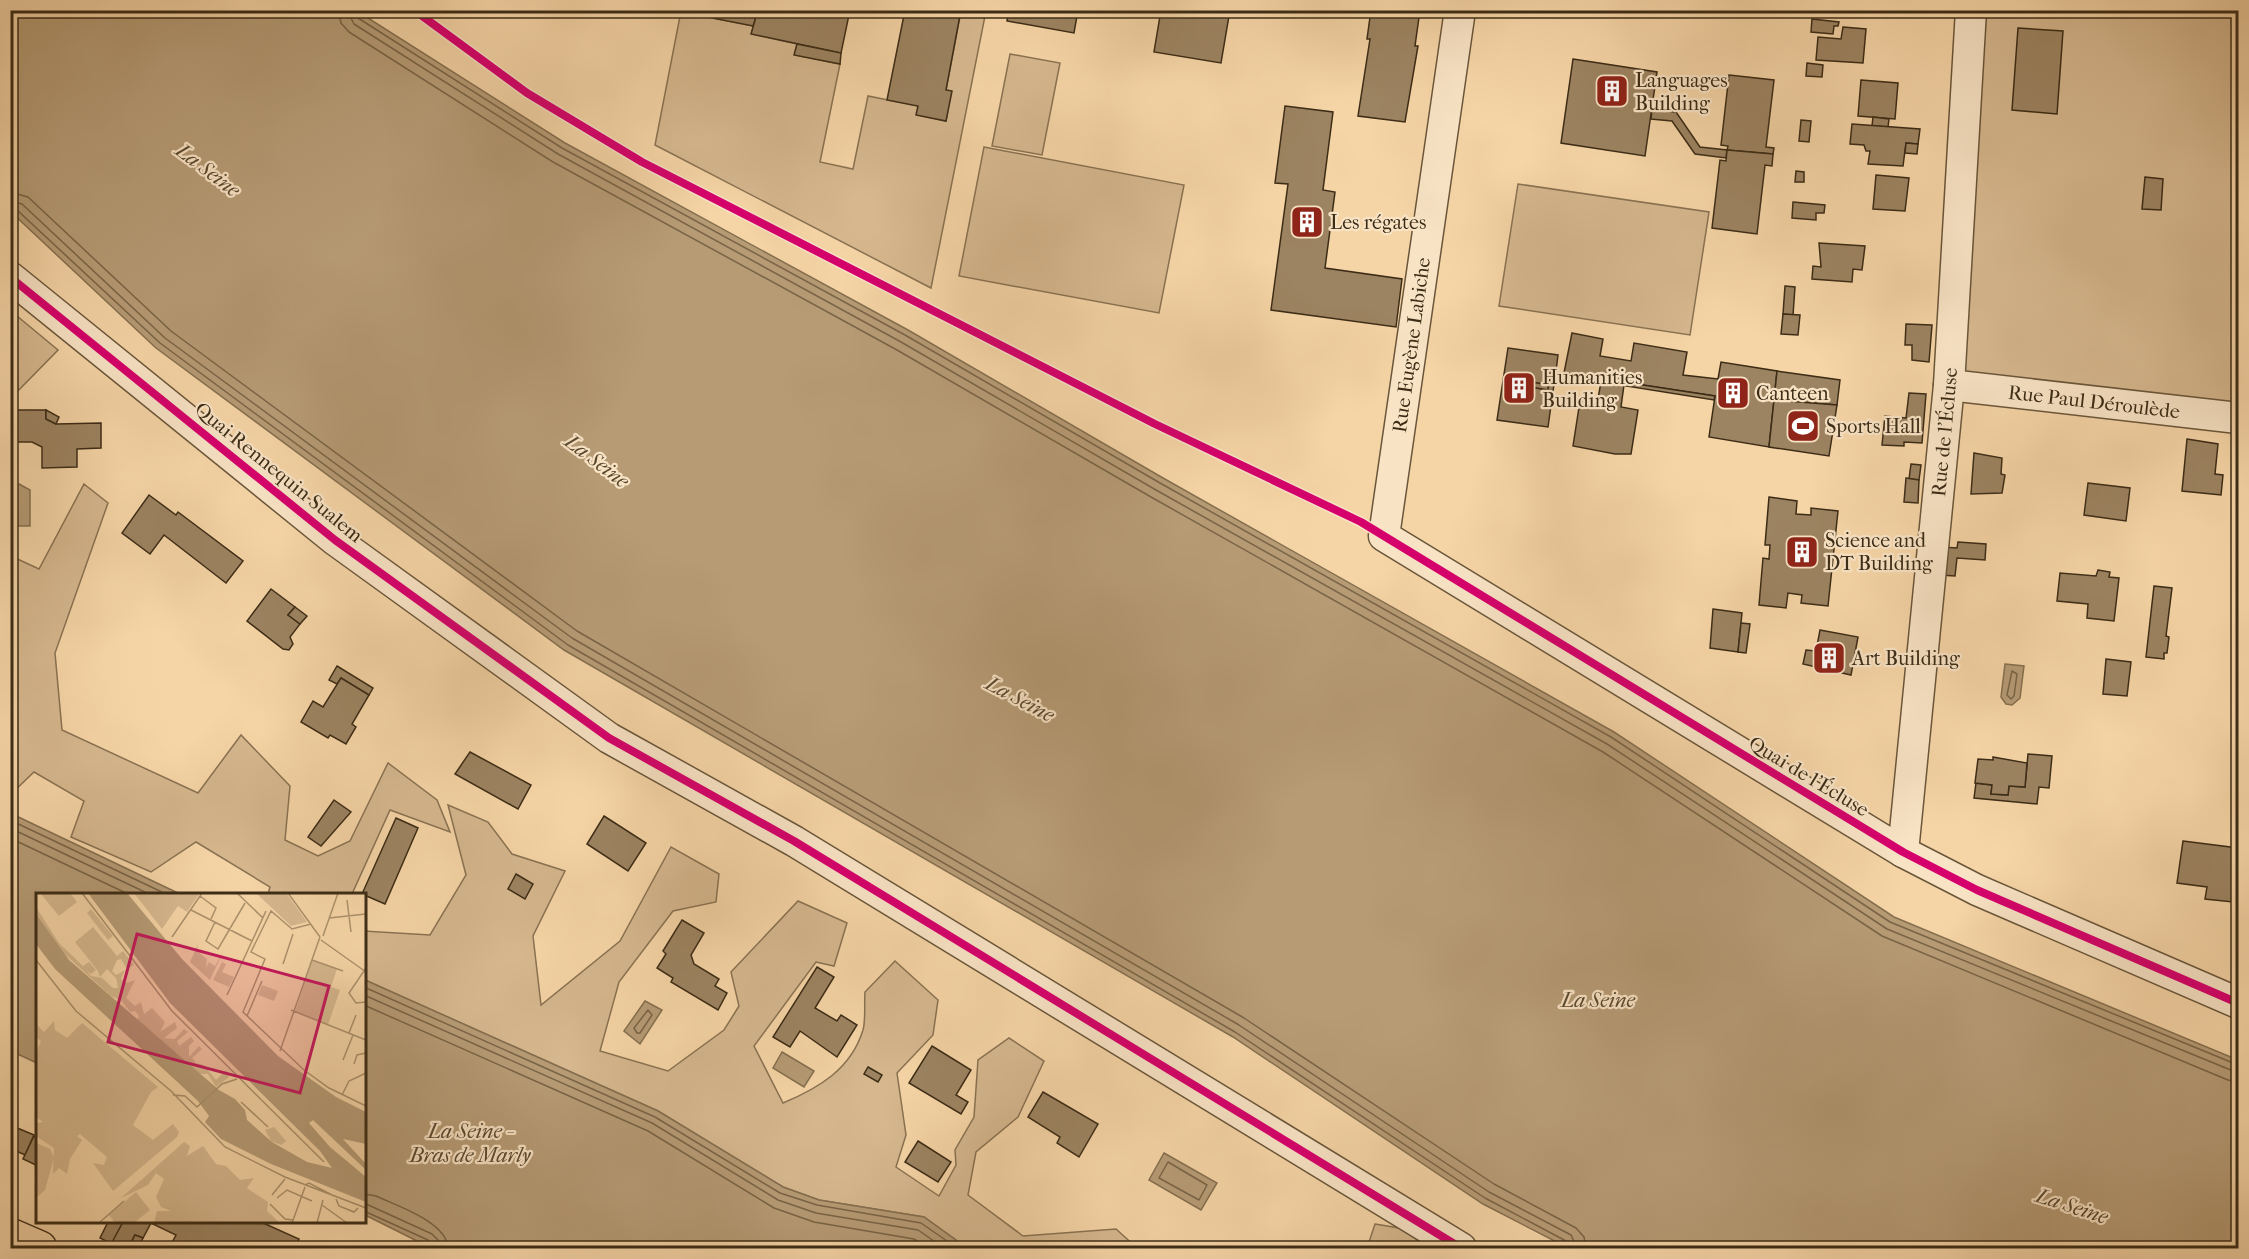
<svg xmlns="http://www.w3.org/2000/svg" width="2249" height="1259" font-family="'IM FELL French Canon',serif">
	<rect width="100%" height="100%" fill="#f5d4a6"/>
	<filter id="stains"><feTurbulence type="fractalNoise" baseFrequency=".00333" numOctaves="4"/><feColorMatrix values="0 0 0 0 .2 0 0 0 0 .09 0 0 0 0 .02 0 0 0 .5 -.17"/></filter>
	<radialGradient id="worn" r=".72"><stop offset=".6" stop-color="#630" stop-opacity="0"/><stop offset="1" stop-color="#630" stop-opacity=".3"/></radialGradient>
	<!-- green -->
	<g fill="#d6b78e" stroke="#897252" stroke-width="1.5">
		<polygon points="681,11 713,11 712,18 753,26 752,34 797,44 795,55 840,64 820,162 853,169 868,96 918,106 917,115 946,121 951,91 946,90 961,11 986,11 931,288 655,145"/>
		<polygon points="1973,11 2238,11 2238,418 1949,385"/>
		<polygon points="1010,54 1060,63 1042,155 992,146"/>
		<polygon points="984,147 1184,185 1159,313 959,276"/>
		<polygon points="1518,184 1709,212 1690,335 1499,306"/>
		<polygon points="11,311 58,350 11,398 10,398"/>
		<polygon points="84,484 108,503 55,653 62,730 198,793 241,735 290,786 285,840 318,856 350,841 388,763 437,800 450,832 390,810 352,894 268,894 270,887 196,842 151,872 71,837 84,801 34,772 11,794 11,556 39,569"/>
		<path d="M448,805L488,822L512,854L565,871L533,936L541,1005L620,941L671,847L719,874L716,902L673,911L619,982L600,1051L668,1071L724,1030L739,1006L731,972L798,901L847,923L834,966L816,962L754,1046L783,1103C819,1088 851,1069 863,1030C866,1019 864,1003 865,992L895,961L938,1000L933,1035L897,1073L906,1135L896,1167L939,1196L956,1165L955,1150L974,1117L978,1060L1009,1038L1044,1061L1018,1117L976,1152L968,1195L1023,1236L1116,1229L1137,1248H967L924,1217L819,1200L783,1187L658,1111L365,980L364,931L430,935L466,875Z"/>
		<polygon points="1375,1224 1411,1230 1421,1248 1367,1248"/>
	</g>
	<!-- water -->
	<g fill="#b69b75" stroke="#856f4f" stroke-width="1.5">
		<polygon points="10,11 357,11 565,143 908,330 1163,478 1614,732 1894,917 2238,1060 2238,1248 1568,1248 1483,1204 1233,1037 564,650 156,348 11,212"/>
		<polygon points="19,484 30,490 30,526 11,526 11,489"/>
		<polygon points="2005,664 2024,666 2020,698 2012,705 2006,704 2001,697"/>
		<polygon points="10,813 180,894 38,894 37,1063 11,1051"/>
		<polygon points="365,980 658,1111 783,1187 819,1200 924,1217 967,1248 431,1248 365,1215"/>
		<polygon points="645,1001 662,1010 640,1044 624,1031"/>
		<polygon points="782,1052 814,1071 804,1087 773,1068"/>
		<polygon points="1164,1153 1217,1183 1201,1210 1149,1180"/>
	</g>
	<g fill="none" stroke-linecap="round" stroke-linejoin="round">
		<!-- shore -->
		<g stroke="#796446" stroke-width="1.5">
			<polyline points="338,10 341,23 349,32 553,162 897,350 1151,497 1603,752 1882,936 2228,1080 2238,1082"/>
			<polyline points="347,10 354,24 558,154 901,342 1156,490 1607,744 1887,929 2238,1073"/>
			<polyline points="355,10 358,18 562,148 905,335 1160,483 1611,737 1890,922 2238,1065"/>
			<polyline points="10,192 28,197 171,331 577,631 1244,1018 1494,1184 1576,1228 1584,1237 1586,1248"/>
			<polyline points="10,201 22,204 165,338 572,638 1239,1025 1489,1192 1571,1235 1577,1248"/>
			<polyline points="10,208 17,210 160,343 568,645 1235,1032 1485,1198 1566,1241 1569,1248"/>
			<polygon points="2012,671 2017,674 2014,696 2011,699 2007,695"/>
			<polyline points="10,820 166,894"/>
			<polyline points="10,828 149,894"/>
			<polyline points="10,838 128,894"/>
			<polyline points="364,987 655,1117 780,1193 817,1205 921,1223 957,1248"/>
			<polyline points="364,995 652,1123 778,1200 816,1213 918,1230 944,1248"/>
			<polyline points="364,1005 648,1131 774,1208 814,1222 914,1239 929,1248"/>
			<polygon points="648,1010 652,1015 640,1033 637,1033 634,1028"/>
			<polygon points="1168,1162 1207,1185 1199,1200 1159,1178"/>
			<path d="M364,1194L376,1196C397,1206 447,1222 448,1248"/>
			<polyline points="364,1203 432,1234 438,1240 439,1248"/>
			<polyline points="364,1211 428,1240 432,1248"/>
		</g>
	</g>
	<!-- building -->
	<g fill="#9c8361" stroke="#3c2c16" stroke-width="1.5">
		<polygon points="713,10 722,10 756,18 753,26 712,18"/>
		<polygon points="722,10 758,10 756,18"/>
		<polygon points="758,10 850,10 841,53 751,34"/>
		<polygon points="905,10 961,10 946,90 952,91 946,121 916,115 918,106 887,100"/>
		<polygon points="1009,10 1078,10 1074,33 1007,21"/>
		<polygon points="1161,10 1230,10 1221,63 1154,52"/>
		<polygon points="1371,10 1420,10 1415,46 1418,46 1405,122 1358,116 1370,39 1367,39"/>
		<polygon points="1812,19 1839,22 1838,26 1834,26 1833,34 1811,32"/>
		<polygon points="1843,27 1866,29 1863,63 1816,60 1818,37 1841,39"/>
		<polygon points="2018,28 2063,31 2057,114 2012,110"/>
		<polygon points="797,44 841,53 840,64 794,55"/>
		<polygon points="1573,59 1657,72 1645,156 1561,143"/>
		<polygon points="1807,63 1823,65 1822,77 1806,76"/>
		<polygon points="1729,75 1774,80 1766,147 1774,148 1773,154 1727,150 1728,146 1721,145"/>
		<polygon points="1861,80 1898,83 1895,119 1858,116"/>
		<polygon points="1285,106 1333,112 1323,190 1335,192 1325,268 1402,279 1396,327 1271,310 1288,184 1275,183"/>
		<polygon points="1652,110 1676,112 1700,147 1727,150 1726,158 1695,154 1672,121 1651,119"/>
		<polygon points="1873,117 1889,119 1888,127 1872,126"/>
		<polygon points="1801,120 1811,121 1809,142 1799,141"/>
		<polygon points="1852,124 1920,129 1918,144 1906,143 1903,166 1868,164 1870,151 1866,151 1864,145 1850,144"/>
		<polygon points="1906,143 1918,144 1917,154 1905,153"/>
		<polygon points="1727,150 1773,154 1772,166 1765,165 1757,234 1712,228 1720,160 1726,161"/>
		<polygon points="1796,171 1804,172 1804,182 1795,182"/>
		<polygon points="1876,175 1909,178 1905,211 1873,209"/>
		<polygon points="2145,177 2163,179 2161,210 2142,209"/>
		<polygon points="1793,202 1825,205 1824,213 1816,213 1816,220 1792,218"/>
		<polygon points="1819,243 1865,246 1862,270 1853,269 1852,282 1812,279 1813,266 1821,267"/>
		<polygon points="1785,286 1795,287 1793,315 1783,314"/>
		<polygon points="1783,314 1800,315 1798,335 1781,334"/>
		<polygon points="1906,324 1932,325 1929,362 1912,360 1912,345 1905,345"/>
		<polygon points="1572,333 1603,339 1600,356 1631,361 1634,343 1687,352 1683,375 1718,379 1721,362 1777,371 1769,447 1709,437 1715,396 1564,373"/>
		<polygon points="1508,348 1558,355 1556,371 1551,371 1548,385 1526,381 1525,386 1553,391 1548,427 1497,420"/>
		<polygon points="1551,371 1556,371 1553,391 1548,390"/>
		<polygon points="1777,371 1840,380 1837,405 1774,400"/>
		<polygon points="1564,373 1715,396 1714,400 1563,376"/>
		<polygon points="1526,381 1548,385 1548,390 1525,386"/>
		<polygon points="1601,382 1624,385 1621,407 1638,410 1631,454 1615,454 1573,446 1580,401 1597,404"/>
		<polygon points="1909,393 1926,394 1922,443 1904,442 1904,446 1882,445 1885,416 1906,418"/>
		<polygon points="1774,400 1837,405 1829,456 1769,447"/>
		<polygon points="10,410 46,410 46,419 56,424 101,423 101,448 77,449 77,467 42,468 42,447 32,442 10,442"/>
		<polygon points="46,410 59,417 56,424 46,419"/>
		<polygon points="2187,439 2218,444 2215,474 2223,475 2221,495 2182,491"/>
		<polygon points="1974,453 2002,458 2001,474 2005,475 2002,493 1971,494"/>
		<polygon points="1911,464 1921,465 1919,480 1909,479"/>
		<polygon points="1906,478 1919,480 1918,503 1904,502"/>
		<polygon points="2088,483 2130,488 2126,521 2084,515"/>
		<polygon points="149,495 176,515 178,512 243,561 226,583 164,535 150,554 122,533"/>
		<polygon points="1769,497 1797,501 1796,514 1811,515 1811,508 1838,511 1828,606 1801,603 1802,595 1788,593 1786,608 1759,605 1763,558 1769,559 1770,545 1765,545"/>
		<polygon points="1958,542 1986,544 1985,560 1957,558 1955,576 1940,575 1942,547 1957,548"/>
		<polygon points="2098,570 2110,572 2109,577 2119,578 2114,621 2087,618 2088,604 2057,601 2060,573 2096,576"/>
		<polygon points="2154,586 2172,588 2166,636 2169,637 2167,653 2164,653 2164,659 2146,657"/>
		<polygon points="271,589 295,607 288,615 300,624 290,637 293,644 289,650 283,649 247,621"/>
		<polygon points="295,607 307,616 300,624 288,615"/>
		<polygon points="1713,609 1742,613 1738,652 1710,648"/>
		<polygon points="1741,623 1750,624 1746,653 1738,652"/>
		<polygon points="1820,630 1858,637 1851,675 1803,664 1806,650 1816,651"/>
		<polygon points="2106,659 2131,662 2127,696 2103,694"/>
		<polygon points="337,666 373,688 369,695 341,678 337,684 329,680"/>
		<polygon points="341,678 369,695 352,724 356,727 346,744 330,735 328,738 301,722 313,701 323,707"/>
		<polygon points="470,752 531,785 518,809 455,774"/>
		<polygon points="2028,754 2052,756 2049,788 2039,787 2037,804 1974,798 1976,783 1992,785 1991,794 2008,795 2009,786 2025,787"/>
		<polygon points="1993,757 2027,763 2025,787 2009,786 2008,795 1991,794 1992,785 1975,783 1978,759 1993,760"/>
		<polygon points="334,800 351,812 321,846 308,837"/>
		<polygon points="604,816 646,843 628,871 587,844"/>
		<polygon points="396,818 418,828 385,904 362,894"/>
		<polygon points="2183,841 2238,848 2238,893 2235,893 2233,902 2205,899 2207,887 2177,883"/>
		<polygon points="516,874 533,884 525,899 508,889"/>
		<polygon points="682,920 704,933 691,955 694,964 719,979 715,986 727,993 718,1010 671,982 673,978 657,968 666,954 663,951"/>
		<polygon points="817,967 834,977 815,1008 837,1021 841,1015 857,1025 837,1057 800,1031 790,1047 773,1037"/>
		<polygon points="932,1046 971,1070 956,1095 968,1102 961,1114 909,1083"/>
		<polygon points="868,1067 882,1075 878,1082 864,1074"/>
		<polygon points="1043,1092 1098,1124 1079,1157 1057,1143 1060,1137 1028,1117"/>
		<polygon points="10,1125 34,1135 25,1155 10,1148"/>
		<polygon points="34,1136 38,1138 38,1166 23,1159"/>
		<polygon points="918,1141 951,1162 938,1182 905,1162"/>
		<polygon points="108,1222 123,1222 112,1244 100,1238"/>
		<polygon points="123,1222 261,1222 299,1239 294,1248 169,1248 176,1235 151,1223 143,1238 135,1235 128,1248 109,1248"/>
		<polygon points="135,1235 143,1238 138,1248 131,1248 129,1247"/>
	</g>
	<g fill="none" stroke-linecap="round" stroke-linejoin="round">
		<defs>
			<g id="minor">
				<polyline points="1460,10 1384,536 1903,852 1977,890 2238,1003"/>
				<polyline points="10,277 335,540 609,738 794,841 1461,1248"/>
				<path id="s1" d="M1949,385L2238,418"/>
				<path id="s2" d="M1903,852L1949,385L1971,10"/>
			</g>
			<polyline id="major" points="10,1235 40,1248"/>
		</defs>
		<!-- minor casing -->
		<use href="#minor" stroke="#6a563a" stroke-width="33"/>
		<!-- major casing -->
		<use href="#major" stroke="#3c2c16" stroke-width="36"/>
		<!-- minor -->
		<use href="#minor" stroke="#f8e3c5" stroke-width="30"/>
		<!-- major -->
		<use href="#major" stroke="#f5d4a6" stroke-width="33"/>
		<defs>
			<g id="cycleway">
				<polyline points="414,10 527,93 642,162 1155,424 1361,522 1903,852 1977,890 2238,1003"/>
				<polyline points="10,277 335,540 609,738 794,841 1461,1248"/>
			</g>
		</defs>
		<!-- cycleway casing -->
		<use href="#cycleway" stroke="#f8e3c5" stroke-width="11"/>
		<!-- cycleway -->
		<use href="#cycleway" stroke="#d6006c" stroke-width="8"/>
	</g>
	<!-- icons -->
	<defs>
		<symbol id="building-square" viewBox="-11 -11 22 22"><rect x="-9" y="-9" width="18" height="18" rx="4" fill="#8f2418" stroke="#f8e3c5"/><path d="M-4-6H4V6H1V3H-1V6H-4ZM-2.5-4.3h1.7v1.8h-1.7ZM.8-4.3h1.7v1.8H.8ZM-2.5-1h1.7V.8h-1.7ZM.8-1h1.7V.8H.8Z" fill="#fff"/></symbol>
		<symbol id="stadium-square" viewBox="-11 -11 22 22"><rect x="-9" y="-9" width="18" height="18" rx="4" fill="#8f2418" stroke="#f8e3c5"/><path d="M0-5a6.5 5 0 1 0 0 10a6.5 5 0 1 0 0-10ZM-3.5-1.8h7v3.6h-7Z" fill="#fff"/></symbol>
	</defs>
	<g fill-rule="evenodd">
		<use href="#building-square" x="1593" y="72" width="38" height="38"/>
		<use href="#building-square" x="1288" y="203" width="38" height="38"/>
		<use href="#building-square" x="1500" y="369" width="38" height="38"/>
		<use href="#building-square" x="1714" y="374" width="38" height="38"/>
		<use href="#stadium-square" x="1784" y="407" width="38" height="38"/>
		<use href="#building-square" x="1783" y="533" width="38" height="38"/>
		<use href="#building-square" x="1810" y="639" width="38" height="38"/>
	</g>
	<g text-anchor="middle" stroke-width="4.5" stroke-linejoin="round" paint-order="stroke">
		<!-- poi labels -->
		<g font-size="20" fill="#3c2c16" stroke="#f8e3c5" text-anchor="start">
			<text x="1635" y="87">Languages<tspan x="1635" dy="23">Building</tspan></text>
			<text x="1330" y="229">Les régates</text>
			<text x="1542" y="384">Humanities<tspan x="1542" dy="23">Building</tspan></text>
			<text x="1756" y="400">Canteen</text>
			<text x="1826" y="433">Sports Hall</text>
			<text x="1825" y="547">Science and<tspan x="1825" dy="23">DT Building</tspan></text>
			<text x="1852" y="665">Art Building</text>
		</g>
		<!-- street labels -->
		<g font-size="20" fill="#3c2c16" stroke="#f8e3c5">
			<text transform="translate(1411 345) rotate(-82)" y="7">Rue Eugène Labiche</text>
			<text dy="7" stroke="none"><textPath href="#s1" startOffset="146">Rue Paul Déroulède</textPath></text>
			<text dy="7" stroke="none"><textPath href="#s2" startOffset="422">Rue de l'Écluse</textPath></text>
			<text transform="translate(279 472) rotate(39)" y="7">Quai Rennequin Sualem</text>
			<text transform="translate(1809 776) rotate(31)" y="7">Quai de l'Écluse</text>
		</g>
		<!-- water labels -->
		<g font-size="21" font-style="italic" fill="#5a482e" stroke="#f8e3c5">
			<text transform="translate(208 170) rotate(37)" y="7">La Seine</text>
			<text transform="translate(597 461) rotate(37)" y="7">La Seine</text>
			<text transform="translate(1020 699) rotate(28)" y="7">La Seine</text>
			<text x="1598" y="1007">La Seine</text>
			<text x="470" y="1138">La Seine -<tspan x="470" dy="24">Bras de Marly</tspan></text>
			<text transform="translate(2072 1206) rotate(18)" y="7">La Seine</text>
		</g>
	</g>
	<!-- overview -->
	<g transform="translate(36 893)">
		<rect width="330" height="330" fill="#f5d4a6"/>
		<path d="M4,0H34L41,9L23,23ZM98,0H163V1L151,19L142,13L126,36ZM220,0H250L271,29L255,33ZM0,14L23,50L47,73L53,69L60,77L55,81L51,78L55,83L66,85L77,95H82L80,85L71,76L64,84L62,78L39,49L57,34L81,63L87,58L98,72L91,76L85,66L81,67L76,78L80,82L89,77L85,86L91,90L99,87L90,105L99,113L105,109L108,121L116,115L129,129L124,139L139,129L141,135L128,145L139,146L148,136L152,139L141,148L143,153L155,144L158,148L153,153V164L163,153L166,156L156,165L160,170L168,172L180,187L190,177L193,184L180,194L172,181H164L101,127L103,123L99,118L94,119L86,108L75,103L22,55L0,21ZM55,16L77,43L72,47L51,20ZM162,51L161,58L171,66L170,75L173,69L179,73L188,57L174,87L154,69ZM276,67L301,76L295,94L304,97L292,132L259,119ZM186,69L190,71L186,79L198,84L193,94L177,87ZM226,92L242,98L238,108L222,102ZM18,128L19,137L31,145L46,130L122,194L115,199L97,232L117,247L137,231L143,239L141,244L77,298L57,270L68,272L71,264L44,241L41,243L46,247L34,266L31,281L23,275L17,281L18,255L0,243V230L7,229L0,224V160L5,148L0,144V131L8,139ZM238,234L250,248L245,252L235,248L229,237ZM148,249L154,253L151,263L167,253L180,271L190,273L204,287L218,285L211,295L232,309L231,318L244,330H118L121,318H135L125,314L120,304L128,286L120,280L112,292L85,305ZM0,250L14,256L18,265L9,297L0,305ZM100,299L114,317L98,330H79L73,322Z" fill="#d6b78e"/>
		<path d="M52,0H91L146,66L242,163L300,204L330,219V251L307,246L330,271V277L277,227L273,230L294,254L330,284V309L235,271L185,246L169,229L173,223L162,208L19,76L0,51V21L33,67L183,197L199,206L209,217L211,227L236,249L271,269L296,275L284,258L134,110Z" fill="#b69b75"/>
		<path fill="none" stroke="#ab916c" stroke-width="1.5" d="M46,0L136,118L288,269M201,0L227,25M252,0L284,44M164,3L180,15L175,26M311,7L315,39M155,17L216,48M293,25L330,21M179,29L170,48L182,56L209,10M275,31L256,36L235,18L215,59L229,66L207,119L268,177L293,195L330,213M198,39L216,48M287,43L302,0M136,44L166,0M285,47L330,79M0,67L40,118L135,198L189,254L249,284L330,315M276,67L307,78M247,71L257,41M330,75L313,100L320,110L330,109M191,102L230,18M255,117L330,147M211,123L226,88M313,140L320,122M244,158L284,44M307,167L317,142M318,171L321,162L330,160M137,202L149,203L161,214L186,191L201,186M306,202L313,188L330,180M205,209L232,234M269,292L273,290L296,302M236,302L249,286M241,305L251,297L276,308M300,306L303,313L318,319L322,315M234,311L249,326L257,327M286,312L311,330M63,330L88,308M256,330L269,294M281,330L287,307"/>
		<path fill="#c2185b" fill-opacity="0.15" stroke="#c2185b" stroke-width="3" d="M101,41L293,93L264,200L72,149Z"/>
		<rect width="330" height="330" fill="none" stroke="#3c2c16" stroke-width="3"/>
	</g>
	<!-- margin -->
	<rect width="2249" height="1259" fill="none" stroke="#f5d4a6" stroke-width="36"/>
	<rect x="12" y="12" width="2225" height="1235" fill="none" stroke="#3c2c16" stroke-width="3"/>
	<rect x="18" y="18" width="2213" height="1223" fill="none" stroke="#3c2c16" stroke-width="1.5"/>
	<rect width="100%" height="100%" filter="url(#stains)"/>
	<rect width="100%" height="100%" fill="url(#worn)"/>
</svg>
